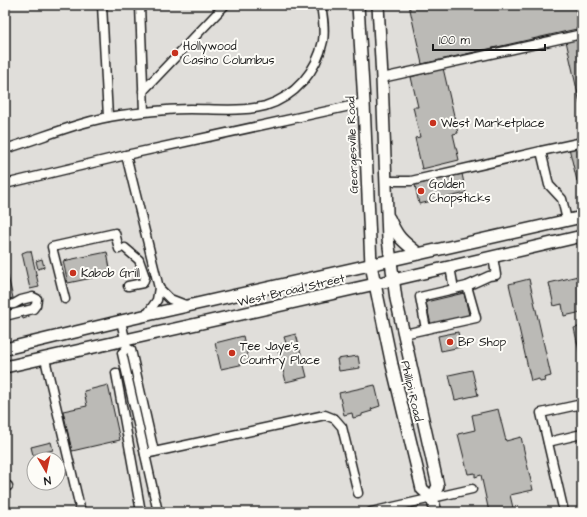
<svg xmlns="http://www.w3.org/2000/svg" width="587" height="517" font-family="'Architects Daughter',sans-serif">
	<rect width="100%" height="100%" fill="#f0eeea"/>
	<filter id="ink" filterUnits="userSpaceOnUse"><feTurbulence type="fractalNoise" baseFrequency=".025" numOctaves="2"/><feDisplacementMap in="SourceGraphic" scale="8" xChannelSelector="R" yChannelSelector="G"/><feConvolveMatrix kernelMatrix="1 2 1 2 8 2 1 2 1" color-interpolation-filters="sRGB"/></filter>
	<g filter="url(#ink)">
		<!-- built -->
		<path fill="#e0deda" fill-rule="evenodd" d="M5,5H582V512H5ZM34,459H58V483H34Z"/>
		<!-- building -->
		<g fill="#bbbab6" stroke="#1c1c1c">
			<polygon points="409,5 458,5 458,7 466,5 574,5 581,28 422,64"/>
			<polygon points="582,38 582,112 566,41"/>
			<polygon points="443,68 458,133 453,134 459,160 422,169 415,138 420,137 413,107 418,107 411,77"/>
			<polygon points="582,145 582,179 577,181 569,148"/>
			<polygon points="462,174 466,193 419,204 415,185"/>
			<polygon points="27,251 31,251 39,287 30,289 22,253"/>
			<polygon points="107,252 111,274 68,283 63,261"/>
			<polygon points="42,259 44,267 38,269 36,261"/>
			<polygon points="5,263 13,298 5,300"/>
			<polygon points="582,275 582,312 564,316 562,304 554,306 549,283"/>
			<polygon points="529,279 551,376 544,378 545,381 540,382 539,379 531,381 509,284"/>
			<polygon points="464,293 469,315 431,325 426,302"/>
			<polygon points="26,305 29,317 23,319 20,306"/>
			<polygon points="582,326 582,354 580,355 574,328"/>
			<polygon points="458,332 461,347 441,351 438,336"/>
			<polygon points="296,334 307,377 286,382 278,350 283,349 281,344 286,343 284,337"/>
			<polygon points="243,336 249,363 221,369 215,343"/>
			<polygon points="358,356 360,368 339,371 337,359"/>
			<polygon points="472,370 478,395 455,400 449,375"/>
			<polygon points="108,385 120,440 72,451 63,411 87,406 84,391"/>
			<polygon points="375,385 380,406 371,409 372,411 362,414 362,416 353,418 352,413 344,415 339,393"/>
			<polygon points="498,409 506,441 521,437 533,490 510,495 514,512 489,512 481,475 475,477 475,473 468,474 458,434 475,430 472,415"/>
			<polygon points="51,442 53,450 33,455 31,447"/>
		</g>
		<g fill="none" stroke-linecap="round" stroke-linejoin="round">
			<defs>
				<g id="minor">
					<polyline points="102,5 108,117"/>
					<polyline points="140,5 144,112"/>
					<polyline points="382,78 582,34"/>
					<polyline points="143,91 225,5"/>
					<path d="M5,149C45,137 79,121 121,115C144,112 167,109 190,109C214,109 242,112 265,106C295,97 317,71 323,41C325,29 323,17 321,5"/>
					<polyline points="541,151 578,143"/>
					<polyline points="126,155 159,288 157,300 146,316"/>
					<polyline points="386,181 411,181 541,151 549,185 562,199 567,220"/>
					<polyline points="5,184 126,155 364,103"/>
					<polyline points="125,248 139,260 145,277 143,283 128,286"/>
					<polyline points="467,286 489,276 496,275 493,257"/>
					<polyline points="159,288 170,299 188,306"/>
					<polyline points="65,299 52,247 115,233 119,249"/>
					<polyline points="5,305 14,304 21,300 33,297 37,299 36,305 33,309 5,316"/>
					<polyline points="121,321 127,348 131,350 154,452"/>
					<polyline points="426,329 420,297 454,289"/>
					<polyline points="404,334 476,318 467,286 454,289 450,267"/>
					<polyline points="127,348 122,353 158,512"/>
					<polyline points="45,359 81,512"/>
					<polyline points="116,373 141,512"/>
					<polyline points="548,442 582,434"/>
					<polyline points="145,454 325,415 335,419 342,427 358,493"/>
					<polyline points="5,487 8,486"/>
					<polyline points="371,512 472,489"/>
					<polyline points="564,512 541,413 582,404"/>
				</g>
				<g id="major">
					<polyline points="358,5 364,103 371,265 392,365 422,489 432,498 436,512"/>
					<polyline points="378,5 382,78 388,239 396,299 438,486 432,498"/>
					<path d="M389,218C398,238 401,240 419,254"/>
					<polyline points="5,349 121,321 582,217"/>
					<polyline points="5,367 393,280 582,236"/>
				</g>
			</defs>
			<!-- minor casing -->
			<use href="#minor" stroke="#1c1c1c" stroke-width="11"/>
			<!-- major casing -->
			<use href="#major" stroke="#1c1c1c" stroke-width="14"/>
			<!-- minor -->
			<use href="#minor" stroke="#fdfcf7" stroke-width="8"/>
			<!-- major -->
			<use href="#major" stroke="#fdfcf7" stroke-width="11"/>
		</g>
	</g>
	<!-- markers -->
	<g fill="#c8321e" stroke="#fdfcf7" stroke-width="1.5">
		<circle cx="175" cy="53" r="4"/>
		<circle cx="433" cy="123" r="4"/>
		<circle cx="421" cy="191" r="4"/>
		<circle cx="73" cy="273" r="4"/>
		<circle cx="450" cy="342" r="4"/>
		<circle cx="232" cy="353" r="4"/>
	</g>
	<g text-anchor="middle" stroke-width="4" stroke-linejoin="round" paint-order="stroke">
		<!-- poi labels -->
		<g font-size="12" fill="#1c1c1c" stroke="#fdfcf7" text-anchor="start">
			<text x="183" y="50">Hollywood<tspan x="183" dy="14">Casino Columbus</tspan></text>
			<text x="441" y="127">West Marketplace</text>
			<text x="429" y="188">Golden<tspan x="429" dy="14">Chopsticks</tspan></text>
			<text x="81" y="277">Kabob Grill</text>
			<text x="458" y="346">BP Shop</text>
			<text x="240" y="350">Tee Jaye's<tspan x="240" dy="14">Country Place</tspan></text>
		</g>
		<!-- street labels -->
		<g font-size="12" fill="#1c1c1c" stroke="#fdfcf7">
			<text transform="translate(352 145) rotate(-92)" y="4">Georgesville Road</text>
			<text transform="translate(291 290) rotate(-13)" y="4">West Broad Street</text>
			<text transform="translate(412 391) rotate(77)" y="4">Phillipi Road</text>
		</g>
	</g>
	<!-- margin -->
	<rect width="587" height="517" fill="none" stroke="#fdfcf7" stroke-width="20"/>
	<rect x="10" y="10" width="567" height="497" fill="none" stroke="#1c1c1c" stroke-width="1.5" filter="url(#ink)"/>
	<!-- north arrow -->
	<g transform="translate(46 471) rotate(171)"><circle r="19" fill="#fdfcf7" stroke="#a3a29f"/>
	<path d="M0-3L7 15L0 10L-7 15Z" fill="#c8321e"/>
	<text y="-6" font-size="11" font-weight="bold" text-anchor="middle" fill="#1c1c1c">N</text>
	</g>
	<!-- scale -->
	<path d="M433 44v6h112v-6" fill="none" stroke="#1c1c1c" stroke-width="2"/>
	<text x="439" y="44" font-size="12" fill="#1c1c1c" stroke="#fdfcf7" stroke-width="3" paint-order="stroke">100 m</text>
</svg>
